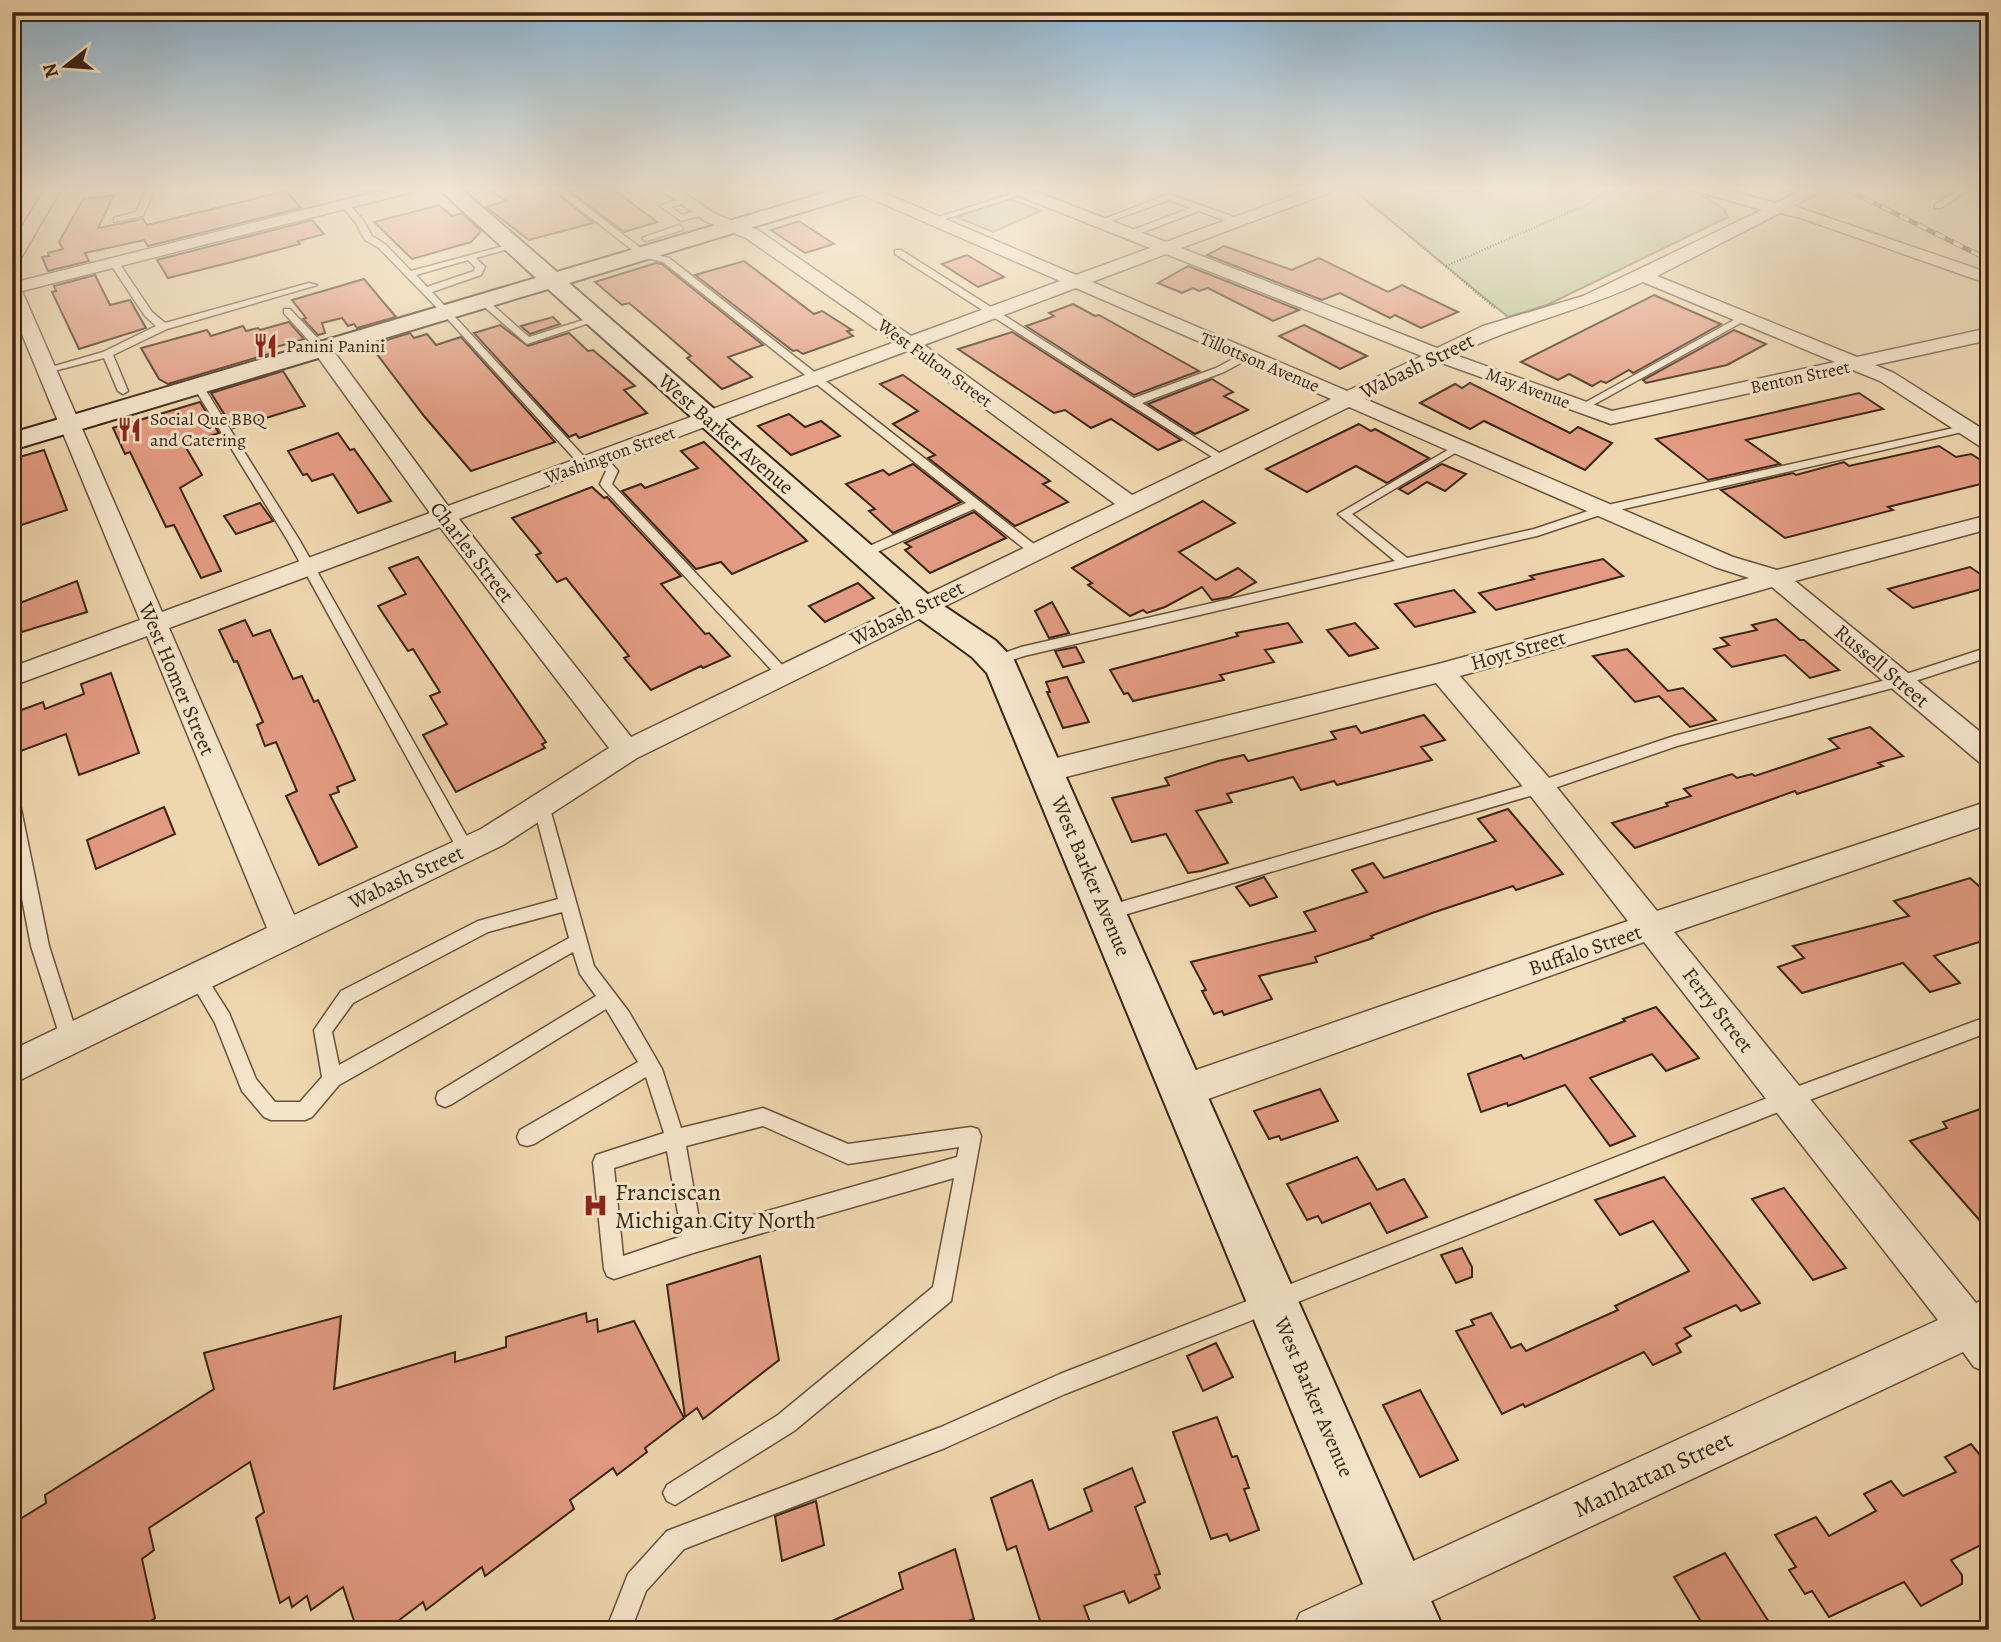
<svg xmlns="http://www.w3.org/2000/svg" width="2001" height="1642" font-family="Alegreya,serif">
	<rect width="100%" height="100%" fill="#eed6ae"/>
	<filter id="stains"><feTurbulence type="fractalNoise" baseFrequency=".00286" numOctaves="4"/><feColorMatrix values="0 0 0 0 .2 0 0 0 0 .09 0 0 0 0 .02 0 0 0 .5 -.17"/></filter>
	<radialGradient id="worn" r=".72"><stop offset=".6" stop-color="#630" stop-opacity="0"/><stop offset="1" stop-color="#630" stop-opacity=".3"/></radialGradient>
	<!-- green -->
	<g fill="#b3bf8f" stroke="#787251" stroke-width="2">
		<polygon points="1352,189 1692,189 1724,209 1728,217 1547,305 1508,317"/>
		<polygon points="1011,199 1041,211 993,232 956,217"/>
	</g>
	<!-- building -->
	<g fill="#e29b82" stroke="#3c2513" stroke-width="2">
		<polygon points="489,189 552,189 593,223 529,240 486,207 506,201"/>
		<polygon points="567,189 613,189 657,222 624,232"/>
		<polygon points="286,191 301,208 148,246 144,240 85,253 89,261 48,271 42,257 49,256 48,253 63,249 59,242 83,199 114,195 98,228 143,219 147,225"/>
		<polygon points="439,205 452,216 462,213 481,231 471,242 412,259 374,222"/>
		<polygon points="312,220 324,234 298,241 300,244 228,263 168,278 157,260"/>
		<polygon points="799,221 834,244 805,253 771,230"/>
		<polygon points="1224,246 1292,270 1319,258 1388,292 1402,285 1458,312 1421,328 1395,315 1390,318 1340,293 1322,300 1207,255"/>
		<polygon points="967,255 1004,277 978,287 942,264"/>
		<polygon points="744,261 814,314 822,311 852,330 847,331 853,336 803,354 797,350 793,351 695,275"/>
		<polygon points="656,263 662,264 763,345 728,357 752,377 722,389 687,358 691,356 654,324 629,303 622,305 595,282"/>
		<polygon points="1188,266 1299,310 1273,321 1208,288 1199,291 1193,288 1182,293 1158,283"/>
		<polygon points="95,275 110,305 130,300 146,328 79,349 52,292 56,291 54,286"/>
		<polygon points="364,279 396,317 357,328 354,324 348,326 342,318 322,323 325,333 318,335 303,319 306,318 292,300"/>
		<polygon points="1654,295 1721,324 1633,373 1629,370 1606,383 1601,381 1592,386 1569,374 1558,380 1521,362"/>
		<polygon points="1073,304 1095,316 1099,315 1199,371 1134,395 1026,326 1049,318 1054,316 1049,313"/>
		<polygon points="553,317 560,324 530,334 521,326"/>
		<polygon points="289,322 304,339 269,349 272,353 168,384 159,379 141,348 207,330 211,336 243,326 246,331 258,328 260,330"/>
		<polygon points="500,325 528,346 569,333 588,351 593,350 635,386 624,390 647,413 579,438 576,434 569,437 474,333"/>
		<polygon points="1304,325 1367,356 1340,369 1279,336"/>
		<polygon points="1734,330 1766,344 1727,365 1646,383 1643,380"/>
		<polygon points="1012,332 1181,440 1158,450 1111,419 1091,428 1065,410 1054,413 958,349"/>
		<polygon points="410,333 414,338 427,334 436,345 461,337 555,442 471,471 424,416 370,345"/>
		<polygon points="283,371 305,406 233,428 211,393"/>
		<polygon points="903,375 1050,481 1043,484 1068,502 1015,526 928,458 935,455 893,424 918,411 880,384"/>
		<polygon points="1212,379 1233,392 1224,396 1248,410 1195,434 1148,404"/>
		<polygon points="1470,383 1570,433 1578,427 1612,443 1585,470 1484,421 1470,429 1420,403 1455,384 1462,388"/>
		<polygon points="1859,393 1883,409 1746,440 1780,464 1708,480 1656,439"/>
		<polygon points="200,402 219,433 184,444 202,475 180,488 221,571 201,578 174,525 166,527 130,452 125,454 113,428"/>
		<polygon points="789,414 805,427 821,421 840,436 791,455 758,426"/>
		<polygon points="1359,424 1371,431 1375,429 1429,458 1387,483 1356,466 1307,492 1266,469"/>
		<polygon points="338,433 350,450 354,449 391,501 358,513 333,474 312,481 307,474 303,475 288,451"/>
		<polygon points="704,442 807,541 732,574 721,562 696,569 622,491 641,484 645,488 698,468 681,451"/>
		<polygon points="1939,446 1956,457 1971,454 1989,465 1989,482 1888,507 1893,510 1785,538 1721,490 1793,473 1796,475 1844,462 1849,466"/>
		<polygon points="44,450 67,510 12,528 12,459"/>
		<polygon points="913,464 961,502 893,533 869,511 875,509 846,484 883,470 889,475"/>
		<polygon points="1442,464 1466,474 1445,491 1427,482 1408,494 1399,489"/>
		<polygon points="592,487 604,498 607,497 681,576 661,584 705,634 709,633 730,656 703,668 701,666 651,690 624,658 629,656 566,578 557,582 536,555 541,553 512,518"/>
		<polygon points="1203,501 1235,523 1179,552 1216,580 1238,568 1256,582 1229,597 1212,600 1202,587 1165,607 1147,613 1143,610 1130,616 1088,585 1092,583 1072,568"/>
		<polygon points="260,503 273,521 236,534 224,516"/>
		<polygon points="974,512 1006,538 930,573 905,550 911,547 905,543"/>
		<polygon points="418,557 546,742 542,744 545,748 456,792 423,735 447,724 430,696 440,692 413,649 408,651 378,606 406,594 389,568"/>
		<polygon points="1603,559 1623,576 1496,610 1479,593 1534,579 1530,576"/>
		<polygon points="1970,567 1989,580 1989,587 1913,608 1888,589"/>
		<polygon points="77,581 87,612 12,635 12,606"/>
		<polygon points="858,583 874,598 825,622 809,606"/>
		<polygon points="1454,590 1475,612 1415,627 1395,604"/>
		<polygon points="1052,602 1069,633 1049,638 1035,611"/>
		<polygon points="1776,619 1800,640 1804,640 1839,670 1810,678 1785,655 1732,667 1714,649 1729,645 1721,638 1757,630 1752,625"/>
		<polygon points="245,620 253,636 270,630 293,679 302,676 314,702 318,700 355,780 337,787 339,792 330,795 357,847 319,865 286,796 297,791 276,742 265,746 257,725 263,722 237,661 234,662 219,630"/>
		<polygon points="1288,623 1302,642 1265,650 1274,662 1220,675 1224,680 1133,701 1128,693 1124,694 1110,670 1238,636 1236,633"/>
		<polygon points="1355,623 1378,648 1349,656 1327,630"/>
		<polygon points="1076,647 1084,662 1063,667 1055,651"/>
		<polygon points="1627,649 1668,691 1683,688 1716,720 1690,727 1659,696 1635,702 1593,656"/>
		<polygon points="111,673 139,753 79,775 66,734 18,752 12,730 12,727 19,724 16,712 43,702 45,709 84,694 81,684"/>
		<polygon points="1067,677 1089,722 1063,728 1047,692 1050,692 1046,682"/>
		<polygon points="1424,715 1445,740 1421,747 1432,760 1337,785 1334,781 1301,790 1293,777 1227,794 1232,802 1196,811 1228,863 1201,871 1188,873 1166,834 1132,842 1112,798 1169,785 1165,778 1218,761 1244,755 1248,761 1336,739 1331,732 1356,726 1361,733"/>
		<polygon points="1870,727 1903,756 1878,763 1883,766 1797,794 1795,791 1635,848 1612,823 1668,806 1666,803 1691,796 1684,789 1732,774 1737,778 1752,774 1755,776 1839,748 1829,739"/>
		<polygon points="164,807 175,834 96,869 87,840"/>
		<polygon points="1508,809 1563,874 1516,890 1513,886 1432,913 1371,936 1373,938 1315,957 1317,962 1259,976 1272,999 1224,1015 1222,1011 1214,1014 1202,991 1206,990 1191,962 1316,931 1304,912 1367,892 1352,870 1373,863 1384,878 1496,841 1478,819"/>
		<polygon points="1264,877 1277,897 1250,906 1236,887"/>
		<polygon points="1970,878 1989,895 1989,939 1934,956 1960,983 1930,992 1903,963 1802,993 1778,967 1804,958 1793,946 1909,916 1894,901"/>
		<polygon points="1656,1007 1699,1058 1666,1071 1652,1054 1590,1078 1635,1136 1610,1146 1565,1085 1508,1106 1507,1103 1481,1112 1468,1074 1521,1055 1524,1059 1625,1021 1623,1019"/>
		<polygon points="1320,1089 1338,1121 1281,1140 1279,1136 1269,1139 1254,1111"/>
		<polygon points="1989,1106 1989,1231 1910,1141 1947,1128 1943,1122"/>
		<polygon points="1357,1157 1377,1190 1404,1179 1427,1217 1387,1233 1370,1203 1322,1223 1318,1216 1307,1220 1287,1184"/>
		<polygon points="1664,1177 1760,1303 1741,1311 1736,1305 1684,1328 1691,1336 1676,1344 1681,1352 1653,1365 1644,1352 1525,1407 1523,1404 1502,1414 1456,1331 1474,1325 1471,1320 1491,1313 1511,1348 1521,1344 1526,1351 1618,1310 1615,1306 1689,1271 1653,1221 1620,1235 1595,1200"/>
		<polygon points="1784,1188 1846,1268 1813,1280 1752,1199"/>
		<polygon points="1462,1248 1472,1267 1472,1277 1456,1283 1441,1255"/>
		<polygon points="760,1256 779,1360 703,1419 697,1408 685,1417 667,1285"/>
		<polygon points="586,1313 587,1322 597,1319 598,1332 634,1321 684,1418 645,1448 647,1452 617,1475 613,1468 570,1500 574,1509 485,1576 482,1567 426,1610 423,1602 386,1630 357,1630 343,1587 311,1610 307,1596 292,1607 289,1597 280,1603 256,1518 264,1512 250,1462 149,1528 154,1550 142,1559 155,1618 139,1630 23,1630 12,1565 12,1524 46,1503 45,1495 214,1389 204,1353 341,1316 334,1389 455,1352 455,1362 506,1347 506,1337"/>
		<polygon points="1216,1343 1233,1377 1203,1391 1187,1356"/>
		<polygon points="1420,1390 1458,1460 1420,1477 1383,1405"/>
		<polygon points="1217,1417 1232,1457 1237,1456 1249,1488 1244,1489 1259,1530 1230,1541 1227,1534 1211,1539 1173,1432"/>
		<polygon points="1971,1444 1989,1466 1989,1541 1951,1560 1962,1575 1962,1584 1921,1606 1904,1582 1829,1617 1812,1591 1805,1594 1789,1570 1796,1567 1775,1535 1816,1517 1829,1536 1876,1511 1864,1494 1891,1481 1903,1496 1956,1472 1945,1457"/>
		<polygon points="1132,1468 1145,1502 1135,1507 1160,1574 1155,1575 1160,1588 1129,1603 1124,1591 1084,1606 1090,1622 1074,1630 1043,1630 1016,1546 1007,1550 991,1498 1032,1480 1049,1530 1092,1511 1084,1489"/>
		<polygon points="816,1501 824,1545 782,1561 775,1516"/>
		<polygon points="955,1549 974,1619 968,1621 971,1630 812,1630 903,1589 899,1573"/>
		<polygon points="1725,1553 1774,1630 1706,1630 1674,1577"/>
	</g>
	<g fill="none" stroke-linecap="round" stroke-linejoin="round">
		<defs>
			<g id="lane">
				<polygon points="147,189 155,189 143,216 114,222 114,218 136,212"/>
				<polygon points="554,189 563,189 646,252 669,258 1039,548 1039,554 1031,554 974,509 866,557 858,557 858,551 966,503 663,262 640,256"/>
				<polygon points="1026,189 1038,189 936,222 929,220"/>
				<polygon points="1786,189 1798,189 1810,194 1806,197"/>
				<polygon points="1960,189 1970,189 1941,208 1935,208 1935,204"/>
				<polygon points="1169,194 1242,220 1243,222 1236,224 1199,211 1133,236 1127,236 1127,232 1191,208 1169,200 1103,224 1096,222"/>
				<polygon points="685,197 688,198 688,202 671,207 682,215 703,209 706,210 706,214 681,221 660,206"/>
				<path d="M341,202H347L363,220L372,236L385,244L411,271L515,243V247L476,258L485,267L481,275L432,292L589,462V466H581L443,314L379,248L365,240L356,223L340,204ZM468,260L475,267L474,271L427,287L416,275Z"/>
				<polygon points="679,225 683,228 682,230 646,241 642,238"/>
				<polygon points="895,250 901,250 1134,398 1216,368 1242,354 1250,354 1250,358 1224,372 1142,403 1230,460 1220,462 895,254"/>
				<polygon points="111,260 117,260 152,312 165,323 309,283 317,285 167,329 113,355 128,391 123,394 118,391 104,358 46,373 41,370 103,352 156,326 145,316 109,262"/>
				<polygon points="480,299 486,299 529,337 593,317 601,319 527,344 480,303"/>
				<polygon points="284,309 290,309 326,347 326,351 318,351 284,313"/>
				<polygon points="1743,315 1746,316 1746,320 1586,409 1577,407"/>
				<polygon points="198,383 203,386 300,541 474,849 472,854 460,854 288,541 193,386"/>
				<polygon points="1967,425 1973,428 1971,430 1606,513 1537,536 1024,656 995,666 988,661 990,658 1021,647 1395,561 1338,514 1458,444 1464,447 1462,449 1352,514 1407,558 1534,529 1603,506"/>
				<polygon points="601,455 605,456 618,471 612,484 788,671 790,674 788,677 778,677 602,487 600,484 606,471 595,458"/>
				<polygon points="1989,647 1989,657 1900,686 1677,746 1540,793 1107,920 1101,918 1099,913 1101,908 1107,906 1537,782 1674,736 1897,677"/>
				<polygon points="12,798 20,804 49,946 79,1040 76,1046 70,1048 64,1046 61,1040 31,946 12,846"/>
				<path d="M541,799L549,805L594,966L629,1012L662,1069L681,1128L763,1108L848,1144L971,1127L978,1129L981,1136L951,1301L794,1431L675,1505L667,1501L663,1493L667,1485L778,1415L933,1287L954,1178L693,1253L614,1279L607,1276L604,1269L593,1162L596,1155L664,1133L646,1077L534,1144L527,1146L520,1144L517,1137L520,1130L638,1062L606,1009L452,1104L445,1107L438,1104L436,1098L438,1092L596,996L580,974L573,952L339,1085L312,1117L305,1120H271L264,1117L242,1091L215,1023L188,977L191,972L197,969L203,972L229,1013L256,1079L275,1102H300L322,1077L314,1030L341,991L478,921L558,899L533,805ZM562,912L569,938L339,1065L332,1032L353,1003L488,932ZM763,1126L848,1164L959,1147L957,1157L701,1230L686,1146ZM667,1151L682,1236L623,1256L614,1168Z"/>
				<polygon points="1989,1016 1989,1032 1791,1107 1065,1394 945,1448 684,1549 646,1591 631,1630 606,1630 628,1574 667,1531 941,1427 1060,1374 1788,1090"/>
			</g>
			<g id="street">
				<polygon points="45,189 61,189 21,258 12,263 12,243"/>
				<path d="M388,189H414L412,192L22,291L162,612L430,513L312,349L315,345H329L448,506L895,342L746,238L705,221L660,189H678L717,215L758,230L911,336L1060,281L856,192L854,189H875L1076,275L1150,248L1009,192L1007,189H1029L1166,242L1311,189H1333L1331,192L1181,248L1437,348L1483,326L1583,296L1762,210L1699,192L1697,189H1722L1776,203L1804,189H1824L1794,206L1989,273V284L1798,217L1780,213L1657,276L1857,357L1989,328V340L1875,365L1894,373L1989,433V448L1981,447L1880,381L1853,370L1611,424L1439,362L1365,399L1733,557L1777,570L1989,515V529L1795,581L1989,739V765L1979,762L1772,587L1460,676L1550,779L1657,911L1989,801V824L1674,932L1976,1303L1989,1298V1373L1974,1367L1963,1352L1370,1630H1293L1300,1613L1938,1320L1644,942L1183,1108L1170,1103L1165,1091L1170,1079L1628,921L1530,795L1436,683L1046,782L1036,779L1032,771L1036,763L1442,663L1749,578L1715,567L1349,407L637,758L503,845L12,1084V1050L267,928L147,636L12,686V667L140,620L12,310V283ZM1166,254L1422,356L1347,391L1092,282ZM1643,282L1835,362L1612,411L1455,355C1516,324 1581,311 1643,282ZM1076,288L1331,399L1132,495L924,345ZM907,351L1115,504L631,737L459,519ZM440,527L609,748L481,829L294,915L169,628Z"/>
			</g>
			<polygon id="secondary" points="439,189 461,189 557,272 837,189 868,189 865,193 569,283 932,598 996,641 1014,660 1444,1630 1382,1630 987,673 972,657 910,612 548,289 12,450 12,433 536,278"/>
		</defs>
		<!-- lane casing -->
		<use href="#lane" stroke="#68513a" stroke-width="3"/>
		<!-- street casing -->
		<use href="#street" stroke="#68513a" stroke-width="3"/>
		<!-- secondary casing -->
		<use href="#secondary" stroke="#3c2513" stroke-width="4"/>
		<!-- path -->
		<g stroke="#3c2513" stroke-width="2.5" stroke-dasharray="1 2" stroke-linecap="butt">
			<polyline points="1354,189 1495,308"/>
			<polyline points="1446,266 1591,203 1607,189"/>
		</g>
		<!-- lane -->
		<use href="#lane" fill="#f4e4ca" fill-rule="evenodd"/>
		<!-- street -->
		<use href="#street" fill="#f4e4ca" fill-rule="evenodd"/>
		<!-- secondary -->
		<use href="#secondary" fill="#f4e4ca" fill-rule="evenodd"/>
		<defs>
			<polyline id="rail" points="1846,189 1989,260"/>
		</defs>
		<!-- rail casing -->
		<use href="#rail" stroke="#3c2513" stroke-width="5"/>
		<!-- rail -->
		<use href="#rail" stroke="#f4e4ca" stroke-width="3.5" stroke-dasharray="10" stroke-linecap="butt"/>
	</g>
	<!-- sky -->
	<linearGradient id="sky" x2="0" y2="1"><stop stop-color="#8ab5d4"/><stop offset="0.45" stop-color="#f7eddb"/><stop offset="1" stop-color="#f7eddb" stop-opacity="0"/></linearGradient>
	<rect width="2001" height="419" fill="url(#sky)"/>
	<!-- icons -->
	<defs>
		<symbol id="restaurant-bare" viewBox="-9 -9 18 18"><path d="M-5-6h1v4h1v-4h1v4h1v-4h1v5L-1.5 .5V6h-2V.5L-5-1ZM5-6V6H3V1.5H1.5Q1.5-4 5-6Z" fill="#8f2418" stroke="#f4e4ca" stroke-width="2.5" paint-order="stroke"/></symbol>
		<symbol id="hospital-bare" viewBox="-9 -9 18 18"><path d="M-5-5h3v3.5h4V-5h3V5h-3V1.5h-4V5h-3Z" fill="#8f2418" stroke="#f4e4ca" stroke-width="2.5" paint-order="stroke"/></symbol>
	</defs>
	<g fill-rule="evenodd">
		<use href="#restaurant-bare" x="248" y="328" width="35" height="35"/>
		<use href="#restaurant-bare" x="112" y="412" width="35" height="35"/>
		<use href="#hospital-bare" x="578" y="1188" width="35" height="35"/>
	</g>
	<g text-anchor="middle" stroke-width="6" stroke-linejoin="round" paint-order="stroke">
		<!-- far-poi labels -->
		<g font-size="18" fill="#3c2513" stroke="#f4e4ca" text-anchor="start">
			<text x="286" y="352">Panini Panini</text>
			<text x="150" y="425">Social Que BBQ<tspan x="150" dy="21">and Catering</tspan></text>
		</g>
		<!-- far-street labels -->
		<g font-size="18" fill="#3c2513" stroke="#f4e4ca">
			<text transform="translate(1260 362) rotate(23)" y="6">Tillottson Avenue</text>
			<text transform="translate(935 363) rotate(36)" y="6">West Fulton Street</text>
			<text transform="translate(1800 377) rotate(-12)" y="6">Benton Street</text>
			<text transform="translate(1528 388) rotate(20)" y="6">May Avenue</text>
			<text transform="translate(610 455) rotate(-20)" y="6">Washington Street</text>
		</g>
		<!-- street labels -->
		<g font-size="21" fill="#3c2513" stroke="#f4e4ca">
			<text transform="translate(1417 366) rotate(-26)" y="7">Wabash Street</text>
			<text transform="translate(726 434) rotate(41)" y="7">West Barker Avenue</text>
			<text transform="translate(472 552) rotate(52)" y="7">Charles Street</text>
			<text transform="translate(907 613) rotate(-26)" y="7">Wabash Street</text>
			<text transform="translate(1518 650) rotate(-16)" y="7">Hoyt Street</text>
			<text transform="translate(1882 666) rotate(40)" y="7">Russell Street</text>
			<text transform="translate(177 679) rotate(67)" y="7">West Homer Street</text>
			<text transform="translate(1091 876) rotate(67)" y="7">West Barker Avenue</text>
			<text transform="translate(406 877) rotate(-25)" y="7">Wabash Street</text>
			<text transform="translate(1585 950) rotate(-19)" y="7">Buffalo Street</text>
			<text transform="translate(1718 1010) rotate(52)" y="7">Ferry Street</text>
			<text transform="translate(1314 1397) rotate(67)" y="7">West Barker Avenue</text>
		</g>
		<!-- near-poi labels -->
		<g font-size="24" fill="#3c2513" stroke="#f4e4ca" text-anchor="start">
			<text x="615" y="1200">Franciscan<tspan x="615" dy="28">Michigan City North</tspan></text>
		</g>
		<!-- near-street labels -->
		<g font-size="24" fill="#3c2513" stroke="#f4e4ca">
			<text transform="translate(1653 1474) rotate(-25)" y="8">Manhattan Street</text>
		</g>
	</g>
	<!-- margin -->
	<rect width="2001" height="1642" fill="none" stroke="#eed6ae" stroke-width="42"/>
	<rect x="14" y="14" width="1973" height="1614" fill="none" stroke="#3c2513" stroke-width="3.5"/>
	<rect x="21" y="21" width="1959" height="1600" fill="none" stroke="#3c2513" stroke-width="2"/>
	<!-- north arrow -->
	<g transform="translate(66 66) rotate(253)" stroke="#f4e4ca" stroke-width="5" paint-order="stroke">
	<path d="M0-5L12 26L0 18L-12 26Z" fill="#3c2513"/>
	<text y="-10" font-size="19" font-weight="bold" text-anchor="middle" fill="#3c2513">N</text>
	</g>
	<rect width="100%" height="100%" filter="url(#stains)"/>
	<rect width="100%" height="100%" fill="url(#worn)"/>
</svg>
